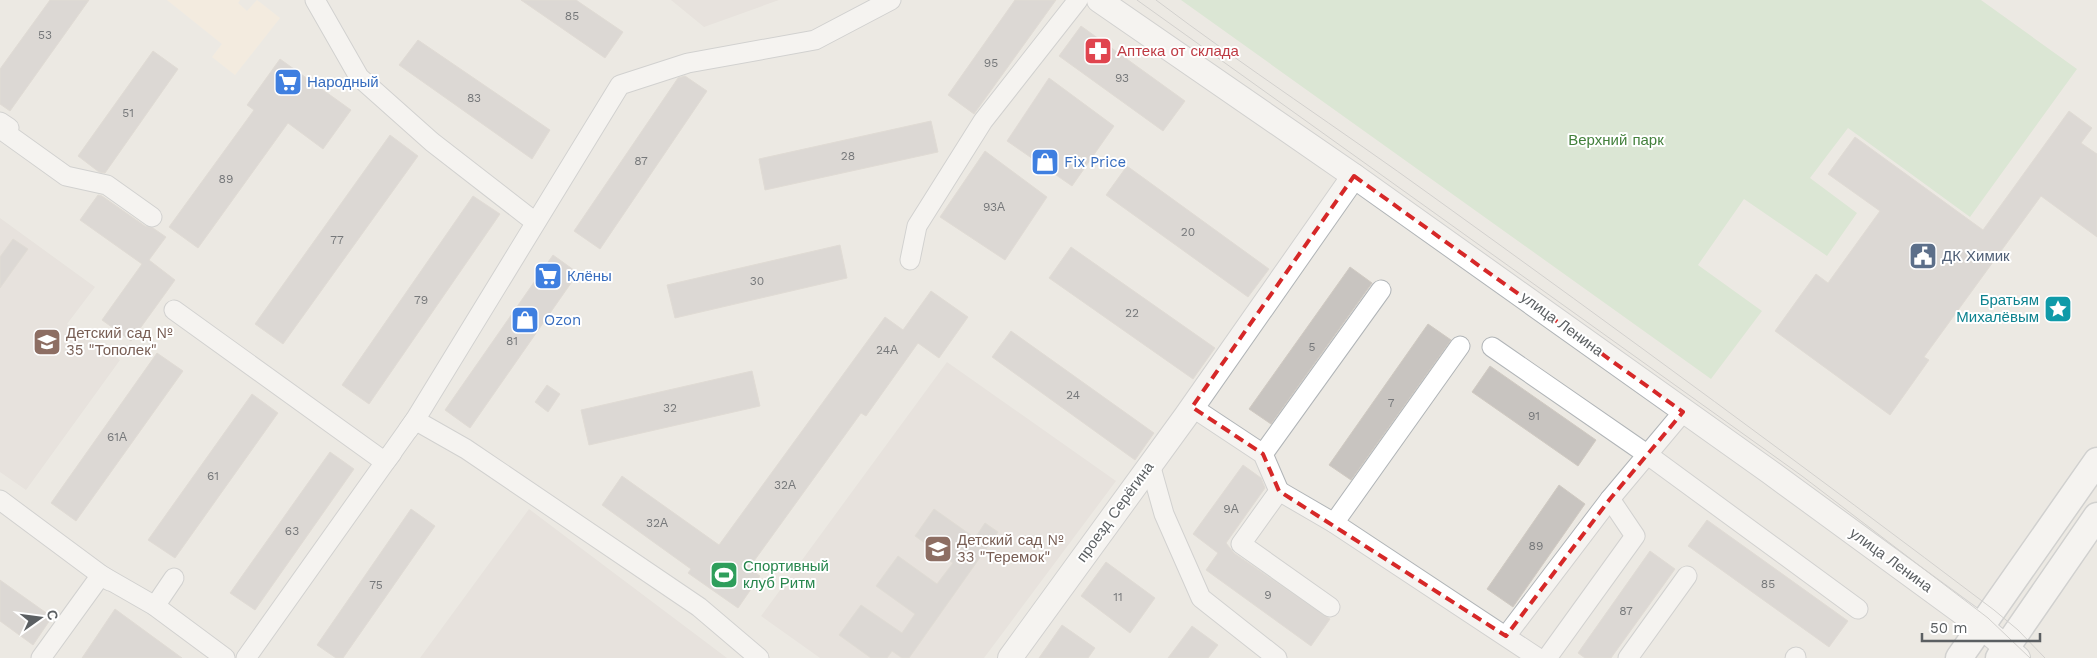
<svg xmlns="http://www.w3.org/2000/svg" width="2097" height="658" font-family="'Work Sans',sans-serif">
	<rect width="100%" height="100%" fill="#ece9e3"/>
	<!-- commercial -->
	<polygon fill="#fbeed9" points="167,0 240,0 238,3 247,11 257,0 280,18 235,75 212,57 222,44"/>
	<!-- education -->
	<g fill="#dfdad4">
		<polygon points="671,0 779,0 704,27"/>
		<polygon points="0,218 95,287 67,324 120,360 26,490 0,472"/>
		<polygon points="947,362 1116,481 984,658 820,658 761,616"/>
		<polygon points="529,509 727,658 420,658"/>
	</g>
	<!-- green -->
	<polygon fill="#c6e2c1" points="1181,0 1981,0 2077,69 1970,217 1848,128 1810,178 1857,213 1827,256 1744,199 1698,265 1762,311 1711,379"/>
	<!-- building -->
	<g fill="#c8c4c0" stroke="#d0cac2">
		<polygon points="50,0 89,0 10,111 0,104 0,69"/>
		<polygon points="521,0 576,0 623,32 605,58"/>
		<polygon points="1015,0 1056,0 974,114 948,95"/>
		<polygon points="1081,26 1185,101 1163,131 1059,56"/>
		<polygon points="418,40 550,130 532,159 399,65"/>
		<polygon points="153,51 178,69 105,173 99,172 78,156"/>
		<polygon points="280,59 351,110 323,149 288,123 198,248 169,227 254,110 247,105"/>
		<polygon points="685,76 707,91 600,249 574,231 678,78"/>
		<polygon points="1049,78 1114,126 1072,186 1007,141"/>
		<polygon points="2069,111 2092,128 2081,143 2097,154 2097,237 2041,196 1924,357 1929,360 1890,415 1775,331 1816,274 1828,283 1880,211 1828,174 1855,137 1983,230"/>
		<polygon points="931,121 938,152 765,190 759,159"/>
		<polygon points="390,135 418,156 283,344 255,324"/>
		<polygon points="985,151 1047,197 1005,260 940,217"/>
		<polygon points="1127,166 1269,269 1248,297 1106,195"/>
		<polygon points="98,195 102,196 145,226 153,228 166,237 149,260 175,280 131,341 102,320 142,264 80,220"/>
		<polygon points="473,196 500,214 369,404 342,385"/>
		<polygon points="13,239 28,249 0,288 0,257"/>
		<polygon points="840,245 847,278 675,318 667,285"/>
		<polygon points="1071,247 1215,348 1193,379 1049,278"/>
		<polygon points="553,255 578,273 470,428 445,410"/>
		<polygon points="1350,267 1372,283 1271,424 1249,409"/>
		<polygon points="931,291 968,317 939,358 918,343 866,416 861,413 749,568 760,576 738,608 688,573 691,569 602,505 622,476 719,545 885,317 903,330"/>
		<polygon points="1428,324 1451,340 1351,480 1329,465"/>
		<polygon points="1011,331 1154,433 1135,460 992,357"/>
		<polygon points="157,353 183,371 76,521 51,503"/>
		<polygon points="1490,366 1596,440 1578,466 1472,392"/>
		<polygon points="752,371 760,406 589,445 581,410"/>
		<polygon points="547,385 560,394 548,412 535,402"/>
		<polygon points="252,394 278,413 175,558 148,540"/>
		<polygon points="330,452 354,469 255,610 230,593"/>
		<polygon points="1243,465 1261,478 1265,488 1226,543 1234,553 1330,619 1311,646 1206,570 1218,553 1193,534"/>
		<polygon points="1559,485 1585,504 1513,607 1487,589"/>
		<polygon points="411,509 435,526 343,658 336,658 317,645"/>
		<polygon points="934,509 975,538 985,523 998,532 909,658 902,658 892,651 887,658 871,658 839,635 861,605 902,633 915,614 876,586 898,556 937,584 953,563 915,536"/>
		<polygon points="1707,520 1848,621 1829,647 1688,546"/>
		<polygon points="1650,551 1675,569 1611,658 1585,658 1578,653"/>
		<polygon points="1106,562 1155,598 1130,633 1081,596"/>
		<polygon points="0,580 52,617 33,645 0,621"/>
		<polygon points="115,609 182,658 82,658"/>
		<polygon points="1062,625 1095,648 1088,658 1039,658"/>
		<polygon points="1192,626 1218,645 1208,658 1168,658"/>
	</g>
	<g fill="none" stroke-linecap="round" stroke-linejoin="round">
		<defs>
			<g id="minor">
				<polyline points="315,0 359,77 432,142 535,222"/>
				<polyline points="0,122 9,128 6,133 66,176 107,185 152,217"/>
				<polyline points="910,260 917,226 983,121 1078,0"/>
				<polyline points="174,310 385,462 392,453"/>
				<polyline points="1492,347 1648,455 1858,609"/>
				<polyline points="1192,407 1263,454 1279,491 1241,544 1330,607"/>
				<polyline points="408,430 415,420 466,449 699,607 759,658"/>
				<polyline points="1263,454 1381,290"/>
				<polyline points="1150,464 1164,514 1201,598 1277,658"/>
				<polyline points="1279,491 1334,523 1538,658"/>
				<polyline points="0,500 101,575 155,606 225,658"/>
				<polyline points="1334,523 1460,346"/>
				<polyline points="155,606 174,578"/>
				<polyline points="1506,636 1610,499 1683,412"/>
				<polyline points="41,658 101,575 110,581"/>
				<polyline points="246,658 415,420 620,85 688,63 815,40 891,0"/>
				<polyline points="1547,658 1635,536 1610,499"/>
				<polyline points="1628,658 1687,576"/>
				<polyline points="1795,658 1796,657"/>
			</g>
			<g id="tertiary">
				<polyline points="1099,0 1354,176 1770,472 1982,627 2018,658"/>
				<polyline points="1010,658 1186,416 1354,176"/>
			</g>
			<g id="secondary">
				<polyline points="1959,658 2097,461"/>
				<polyline points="1999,658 2097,516"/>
			</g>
		</defs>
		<!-- minor casing -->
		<use href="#minor" stroke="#b0b4b7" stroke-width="21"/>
		<!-- tertiary casing -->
		<use href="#tertiary" stroke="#b0b4b7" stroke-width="26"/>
		<!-- secondary casing -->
		<use href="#secondary" stroke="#afb3b7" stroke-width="29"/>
		<!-- minor -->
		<use href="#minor" stroke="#fff" stroke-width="19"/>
		<!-- tertiary -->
		<use href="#tertiary" stroke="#fff" stroke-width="24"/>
		<!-- secondary -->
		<use href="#secondary" stroke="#fff" stroke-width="26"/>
		<!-- tram -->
		<g stroke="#b1b2b2" stroke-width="1">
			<polyline points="1137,0 1802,476 1988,618 2030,658"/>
			<path d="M1156,0C1246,68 1341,130 1432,196C1621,332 1809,470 1994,610L2018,630L2045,658"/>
		</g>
	</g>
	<!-- marked area -->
	<path d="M0 0H2097V658H0ZM1354,176L1683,412L1610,499L1506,636L1279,491L1263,454L1192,407Z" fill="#ece9e3" fill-opacity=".55" fill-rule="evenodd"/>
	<path fill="none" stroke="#d62828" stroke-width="4" stroke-dasharray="10 6" stroke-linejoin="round" d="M1354,176L1683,412L1610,499L1506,636L1279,491L1263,454L1192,407Z"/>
	<!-- icons -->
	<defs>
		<symbol id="pharmacy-square" viewBox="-11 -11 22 22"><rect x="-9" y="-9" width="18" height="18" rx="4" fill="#e0444e" stroke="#fff"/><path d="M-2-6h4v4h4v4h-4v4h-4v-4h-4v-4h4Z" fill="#fff"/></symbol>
		<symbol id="supermarket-square" viewBox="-11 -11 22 22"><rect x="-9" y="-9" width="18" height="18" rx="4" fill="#3f7fe0" stroke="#fff"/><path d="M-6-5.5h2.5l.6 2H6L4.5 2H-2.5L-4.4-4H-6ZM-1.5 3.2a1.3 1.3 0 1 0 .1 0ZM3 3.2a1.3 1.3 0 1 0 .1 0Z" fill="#fff"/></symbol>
		<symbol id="shop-square" viewBox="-11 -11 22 22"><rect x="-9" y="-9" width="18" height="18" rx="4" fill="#3f7fe0" stroke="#fff"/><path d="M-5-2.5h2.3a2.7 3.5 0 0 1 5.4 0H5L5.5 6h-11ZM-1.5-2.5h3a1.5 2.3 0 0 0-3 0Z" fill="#fff"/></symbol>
		<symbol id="civic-square" viewBox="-11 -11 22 22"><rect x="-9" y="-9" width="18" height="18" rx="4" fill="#5c6f8a" stroke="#fff"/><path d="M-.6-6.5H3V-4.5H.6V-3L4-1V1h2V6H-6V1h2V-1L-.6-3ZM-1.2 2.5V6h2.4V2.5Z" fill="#fff"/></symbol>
		<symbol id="sight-square" viewBox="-11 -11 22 22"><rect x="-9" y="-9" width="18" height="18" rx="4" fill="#0f9aa8" stroke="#fff"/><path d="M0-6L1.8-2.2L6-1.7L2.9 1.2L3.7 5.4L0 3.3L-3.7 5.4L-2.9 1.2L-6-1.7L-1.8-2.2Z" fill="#fff"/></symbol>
		<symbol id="school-square" viewBox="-11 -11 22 22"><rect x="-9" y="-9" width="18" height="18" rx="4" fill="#8d6e63" stroke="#fff"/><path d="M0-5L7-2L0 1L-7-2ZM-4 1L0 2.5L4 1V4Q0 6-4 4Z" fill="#fff"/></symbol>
		<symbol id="stadium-square" viewBox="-11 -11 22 22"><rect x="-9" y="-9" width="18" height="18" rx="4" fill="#2e9e5b" stroke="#fff"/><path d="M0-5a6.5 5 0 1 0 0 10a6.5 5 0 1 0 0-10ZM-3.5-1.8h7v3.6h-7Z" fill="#fff"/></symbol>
	</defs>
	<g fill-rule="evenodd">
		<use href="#pharmacy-square" x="1082" y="35" width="32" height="32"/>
		<use href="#supermarket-square" x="272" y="66" width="32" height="32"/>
		<use href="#shop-square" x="1029" y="146" width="32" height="32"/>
		<use href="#civic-square" x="1907" y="240" width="32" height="32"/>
		<use href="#supermarket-square" x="532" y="260" width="32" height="32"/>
		<use href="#sight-square" x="2042" y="293" width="32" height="32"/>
		<use href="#shop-square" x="509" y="304" width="32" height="32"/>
		<use href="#school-square" x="31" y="326" width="32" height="32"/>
		<use href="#school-square" x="922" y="533" width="32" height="32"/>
		<use href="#stadium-square" x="708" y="559" width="32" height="32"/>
	</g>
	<g text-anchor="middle" stroke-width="4" stroke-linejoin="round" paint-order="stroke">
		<!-- number labels -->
		<g font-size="12" fill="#76787a">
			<text x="572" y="20">85</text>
			<text x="45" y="39">53</text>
			<text x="991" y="67">95</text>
			<text x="1122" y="82">93</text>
			<text x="474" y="102">83</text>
			<text x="128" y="117">51</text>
			<text x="848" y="160">28</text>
			<text x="641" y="165">87</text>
			<text x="226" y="183">89</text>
			<text x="994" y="211">93А</text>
			<text x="1188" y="236">20</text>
			<text x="337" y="244">77</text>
			<text x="757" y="285">30</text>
			<text x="421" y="304">79</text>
			<text x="1132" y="317">22</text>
			<text x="512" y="345">81</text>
			<text x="1312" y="351">5</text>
			<text x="887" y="354">24А</text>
			<text x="1073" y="399">24</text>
			<text x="1391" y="407">7</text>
			<text x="670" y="412">32</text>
			<text x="1534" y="420">91</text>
			<text x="117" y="441">61А</text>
			<text x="213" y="480">61</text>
			<text x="785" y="489">32А</text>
			<text x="1231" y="513">9А</text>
			<text x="657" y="527">32А</text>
			<text x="292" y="535">63</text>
			<text x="1536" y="550">89</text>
			<text x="1768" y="588">85</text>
			<text x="376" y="589">75</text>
			<text x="1268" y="599">9</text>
			<text x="1118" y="601">11</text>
			<text x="1626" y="615">87</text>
		</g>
		<!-- health labels -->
		<g font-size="15" fill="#be3a42" stroke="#fff" text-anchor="start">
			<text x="1117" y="56">Аптека от склада</text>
		</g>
		<!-- shop labels -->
		<g font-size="15" fill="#366cbe" stroke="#fff" text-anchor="start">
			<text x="307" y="87">Народный</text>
			<text x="1064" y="167">Fix Price</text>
			<text x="567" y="281">Клёны</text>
			<text x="544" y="325">Ozon</text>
		</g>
		<!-- park labels -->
		<g font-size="15" fill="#43803c" stroke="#fff">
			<text x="1616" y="145">Верхний парк</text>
		</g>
		<!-- service labels -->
		<g font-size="15" fill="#4e5e75" stroke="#fff" text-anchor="start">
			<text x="1942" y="261">ДК Химик</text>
		</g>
		<!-- culture labels -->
		<g font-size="15" fill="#0d838f" stroke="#fff" text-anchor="end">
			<text x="2039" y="305">Братьям<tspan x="2039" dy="17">Михалёвым</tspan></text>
		</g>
		<!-- street labels -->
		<g font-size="15" fill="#5b5f62" stroke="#fff">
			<text transform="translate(1562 324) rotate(36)" y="5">улица Ленина</text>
			<text transform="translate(1115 512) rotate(-54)" y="5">проезд Серёгина</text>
			<text transform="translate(1891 560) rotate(36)" y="5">улица Ленина</text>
		</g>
		<!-- education labels -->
		<g font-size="15" fill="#785e54" stroke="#fff" text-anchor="start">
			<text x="66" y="338">Детский сад №<tspan x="66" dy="17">35 "Тополек"</tspan></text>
			<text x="957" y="545">Детский сад №<tspan x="957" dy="17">33 "Теремок"</tspan></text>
		</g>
		<!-- leisure labels -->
		<g font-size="15" fill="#27864d" stroke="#fff" text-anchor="start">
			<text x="743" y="571">Спортивный<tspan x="743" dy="17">клуб Ритм</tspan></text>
		</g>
	</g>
	<!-- north arrow -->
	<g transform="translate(40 618) rotate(76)" stroke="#ffffff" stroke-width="4" paint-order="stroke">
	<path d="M0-4L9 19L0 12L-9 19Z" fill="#5b5f62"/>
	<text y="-8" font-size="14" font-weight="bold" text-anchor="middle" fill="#5b5f62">С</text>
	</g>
	<!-- scale -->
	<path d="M1922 633v8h118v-8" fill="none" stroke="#5b5f62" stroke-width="2.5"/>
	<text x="1930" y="633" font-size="15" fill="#5b5f62" stroke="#ffffff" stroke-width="4" paint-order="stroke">50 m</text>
</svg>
